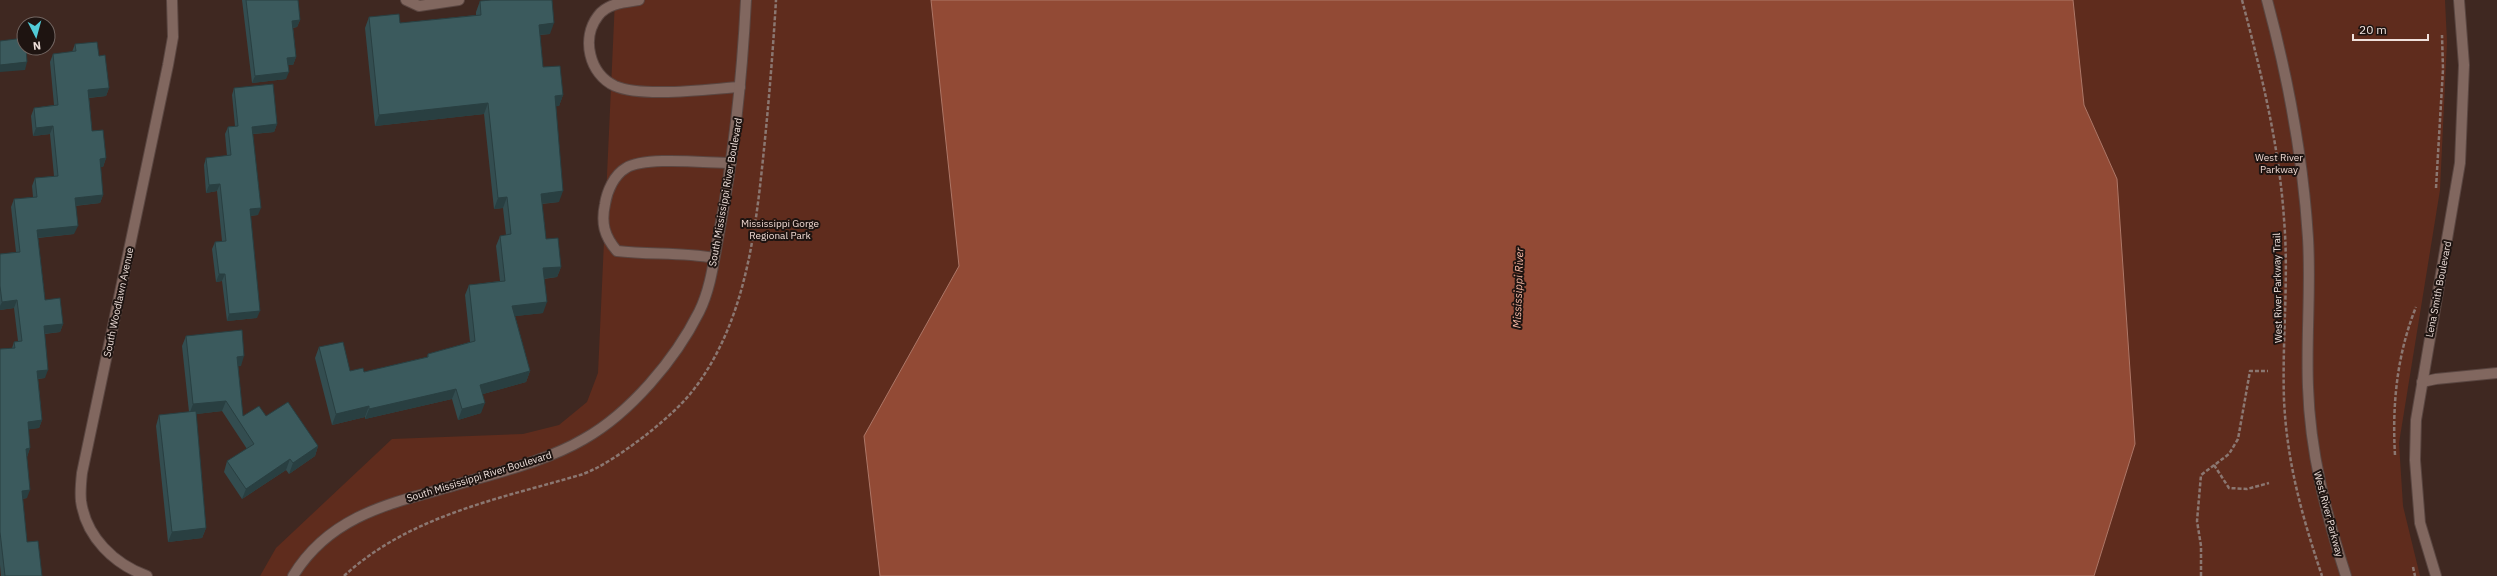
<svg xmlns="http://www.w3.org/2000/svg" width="2497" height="576" font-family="'IBM Plex Sans',sans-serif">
	<rect width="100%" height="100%" fill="#3f2821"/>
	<!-- green -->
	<g fill="#5f2c1d">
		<polygon points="615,0 931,0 959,266 864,436 880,576 260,576 276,548 392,439 523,434 559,425 587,402 598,373"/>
		<polygon points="2073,0 2445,0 2447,42 2440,190 2399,443 2403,506 2420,576 2094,576 2135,444 2117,179 2084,105"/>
	</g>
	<!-- water -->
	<polygon fill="#924a35" stroke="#ae7767" points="931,0 2073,0 2084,105 2117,179 2135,444 2094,576 880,576 864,436 959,266"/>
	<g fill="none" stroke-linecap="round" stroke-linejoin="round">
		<defs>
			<g id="lane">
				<polyline points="406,0 419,6 459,0"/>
				<path d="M639,0C626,2 607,3 598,16C581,38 589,74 615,86C643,98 709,89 740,87"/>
				<path d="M714,258C682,252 650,255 617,251C604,236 601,223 605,204C607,191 614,175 626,168C645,156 707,163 731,163"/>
			</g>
			<g id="street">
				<path d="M2267,0C2288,78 2303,157 2308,238C2311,288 2306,337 2308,387C2310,452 2326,514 2346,576"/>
				<polyline points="2422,382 2436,379 2497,373"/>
				<path d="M147,576C114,564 86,537 81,501C80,492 81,482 82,473L168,65L173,37L172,0"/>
				<polyline points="2436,576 2420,523 2415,460 2416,420 2460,163 2464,65 2459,0"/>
			</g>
			<path id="secondary" d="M293,576C329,517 387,504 449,487C492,474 545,462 584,439C630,413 675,360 699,312C711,288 714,259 719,233C734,155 742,79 746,0"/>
		</defs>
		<!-- lane casing -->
		<use href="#lane" stroke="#5a4641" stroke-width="12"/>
		<!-- street casing -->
		<use href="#street" stroke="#5a4641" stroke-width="12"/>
		<!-- secondary casing -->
		<use href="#secondary" stroke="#5a4641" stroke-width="12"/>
		<!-- path -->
		<g stroke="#8b7771" stroke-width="2.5" stroke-dasharray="4 2" stroke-linecap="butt">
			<path d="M2242,0C2261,72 2279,144 2284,219C2289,279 2282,339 2284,400C2287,463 2302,516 2322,576"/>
			<polyline points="2436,188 2443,69 2442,35"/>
			<path d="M2395,455C2392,405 2397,354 2416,307"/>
			<polyline points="2214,465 2229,488 2247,489 2269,483"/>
			<polyline points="2413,567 2415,576"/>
			<path d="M344,576C409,516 498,499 580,475C600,469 629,448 646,435C667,418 687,401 702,378C747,311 756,227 764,149C769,100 773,50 776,0"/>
			<polyline points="2201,576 2201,546 2197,521 2201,475 2229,454 2238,439 2250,371 2268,371"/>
		</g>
		<!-- lane -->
		<use href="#lane" stroke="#81675f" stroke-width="10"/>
		<!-- street -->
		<use href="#street" stroke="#81675f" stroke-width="10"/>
		<!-- secondary -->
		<use href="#secondary" stroke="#81675f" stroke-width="10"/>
	</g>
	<!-- wall -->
	<g fill="#334d50">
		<polygon points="242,0 298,0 300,20 297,27 293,28 296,57 293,65 288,65 286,79 252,83"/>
		<polygon points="480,1 550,34 540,35 543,67 563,95 559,106 556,106 559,202 542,204 546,239 561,267 557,277 544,279 543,313 515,316 530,371 526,382 483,394 481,413 458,420 452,399 365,419 365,417 332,425 315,358 319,347 350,371 364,372 427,357 428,354 470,342 465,295 469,285 500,281 496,246 500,236 506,235 503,208 494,209 484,114 375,126 365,28 369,17 400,23 476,15 476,12"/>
		<polygon points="75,44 99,56 109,88 106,96 89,98 92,131 106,158 103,167 100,167 103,195 100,203 75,206 74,234 38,238 45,300 63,324 60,332 45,334 45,378 38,379 42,420 39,428 28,429 30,448 27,457 27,498 22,499 27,542 42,576 1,576 0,565 0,349 12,348 14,342 18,341 14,308 0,310 0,254 16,252 11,207 14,199 33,197 32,186 35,178 54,176 50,134 33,136 31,116 34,108 54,105 50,62 53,54 72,52"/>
		<polygon points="234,88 277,124 274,132 253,134 258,215 250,216 257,318 227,321 222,281 216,282 212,249 215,242 222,241 217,191 206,193 204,165 206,158 227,156 225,134 228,127 235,126 232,95"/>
		<polygon points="186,336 241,366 238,366 243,416 266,416 318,446 315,456 289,474 286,470 242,499 224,472 227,461 247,449 222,411 196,414 206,528 202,538 168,542 156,426 159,415 189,412 182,346"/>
	</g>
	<!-- shaded-wall -->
	<g fill="#293f41">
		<polygon points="300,20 297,27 290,28 292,21"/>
		<polygon points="554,23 550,34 535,35 539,25"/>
		<polygon points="296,57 293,65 285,65 287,58"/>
		<polygon points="27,62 25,70 0,72 0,65"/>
		<polygon points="289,72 286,79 252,83 255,76"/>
		<polygon points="109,88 106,96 85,98 88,90"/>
		<polygon points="563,95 559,106 551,107 555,96"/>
		<polygon points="488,103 484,114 375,126 379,115"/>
		<polygon points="277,124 274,132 250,134 252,127"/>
		<polygon points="53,126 50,134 33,136 36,128"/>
		<polygon points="106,158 103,167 97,167 100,159"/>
		<polygon points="220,184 217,191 206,193 209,185"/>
		<polygon points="563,191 559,202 537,204 541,194"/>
		<polygon points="103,195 100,203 72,206 75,198"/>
		<polygon points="507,197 503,208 494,209 498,198"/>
		<polygon points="261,208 258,215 247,216 250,209"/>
		<polygon points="78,226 74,234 34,238 37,230"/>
		<polygon points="561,267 557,277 539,279 543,268"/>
		<polygon points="219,274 225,274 222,281 216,282"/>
		<polygon points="17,300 14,308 0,310 0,306 2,302"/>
		<polygon points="547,302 543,313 508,317 512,306"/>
		<polygon points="260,311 257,318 227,321 229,314"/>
		<polygon points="63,324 60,332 41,334 44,326"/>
		<polygon points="244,356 241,366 233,367 237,357"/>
		<polygon points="48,370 45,378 34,379 37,371"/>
		<polygon points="530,371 526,382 476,396 480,385"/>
		<polygon points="456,389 452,399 365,419 369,409"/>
		<polygon points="226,401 222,411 189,415 193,404"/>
		<polygon points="485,403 481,413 458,420 462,409"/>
		<polygon points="369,406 365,417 332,425 336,414"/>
		<polygon points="42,420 39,428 25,430 28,422"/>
		<polygon points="318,446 315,456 289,474 293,463"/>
		<polygon points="30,448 27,457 23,457 26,449"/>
		<polygon points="290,459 286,470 242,499 246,489"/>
		<polygon points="30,490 27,498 19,499 22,491"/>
		<polygon points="206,528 202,538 168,542 172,532"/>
	</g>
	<!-- building -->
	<g fill="#3b5a5d" stroke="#293f41">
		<polygon points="246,0 298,0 300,20 292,21 296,57 287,58 289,72 255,76"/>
		<polygon points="491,0 552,0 554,23 539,25 543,67 560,66 563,95 555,96 563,191 541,194 546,239 558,238 561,267 543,268 547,302 512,306 530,371 480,385 485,403 462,409 456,389 369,409 369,406 336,414 319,347 343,342 350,371 363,368 364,372 428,357 428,354 475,341 469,285 505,281 500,236 511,234 507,197 498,198 488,103 379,115 369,17 399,14 400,23 481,15 480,1"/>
		<polygon points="24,38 24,48 26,48 27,62 0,65 0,41"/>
		<polygon points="97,42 99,56 105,55 109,88 88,90 92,131 103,130 106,158 100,159 103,195 75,198 78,226 37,230 45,300 60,298 63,324 44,326 48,370 37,371 42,420 28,422 30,448 26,449 30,490 22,491 27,542 38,541 42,576 5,576 0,532 0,349 15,348 14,342 22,341 17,300 2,302 0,286 0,254 20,252 14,199 37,197 35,178 58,176 53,126 36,128 34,108 58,105 53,54 76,51 75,44"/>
		<polygon points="273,84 277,124 252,127 261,208 250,209 260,311 229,314 225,274 219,274 215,242 226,241 220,184 209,185 206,158 231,155 228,127 238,126 234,88"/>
		<polygon points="242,330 244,356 237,357 243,416 259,406 266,416 288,402 318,446 293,463 290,459 246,489 227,461 254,444 226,401 193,404 186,336"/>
		<polygon points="196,411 206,528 172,532 159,415"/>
	</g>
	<g text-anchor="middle" stroke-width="4" stroke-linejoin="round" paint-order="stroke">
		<!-- park labels -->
		<g font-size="10" fill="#f0dad3" stroke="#1e1411">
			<text x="2279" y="161">West River<tspan x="2279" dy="12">Parkway</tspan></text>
			<text x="780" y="227">Mississippi Gorge<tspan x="780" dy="12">Regional Park</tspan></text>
		</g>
		<!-- street labels -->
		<g font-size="10" fill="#f0e1dc" stroke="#1e1411">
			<text transform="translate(725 192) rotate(-80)" y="4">South Mississippi River Boulevard</text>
			<text transform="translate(2277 288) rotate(-91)" y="4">West River Parkway Trail</text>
			<text transform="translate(2438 289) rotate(-79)" y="4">Lena Smith Boulevard</text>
			<text transform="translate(118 302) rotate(-78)" y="4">South Woodlawn Avenue</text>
			<text transform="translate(479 476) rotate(-17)" y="4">South Mississippi River Boulevard</text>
			<text transform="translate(2329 514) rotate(75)" y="4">West River Parkway</text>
		</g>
		<!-- water labels -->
		<g font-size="11" font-style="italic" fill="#fbbba7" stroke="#1e1411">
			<text transform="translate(1518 288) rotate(-88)" y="4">Mississippi River</text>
		</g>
	</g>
	<!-- north arrow -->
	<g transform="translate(36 36) rotate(174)"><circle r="19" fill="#1e1411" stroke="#726662"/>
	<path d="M0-3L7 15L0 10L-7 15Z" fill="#52cbd7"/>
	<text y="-6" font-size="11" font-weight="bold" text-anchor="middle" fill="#f0e1dc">N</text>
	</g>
	<!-- scale -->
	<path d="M2353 34v6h75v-6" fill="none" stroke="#f0e1dc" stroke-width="2"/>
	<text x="2359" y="34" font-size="12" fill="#f0e1dc" stroke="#1e1411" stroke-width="3" paint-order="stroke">20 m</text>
</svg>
